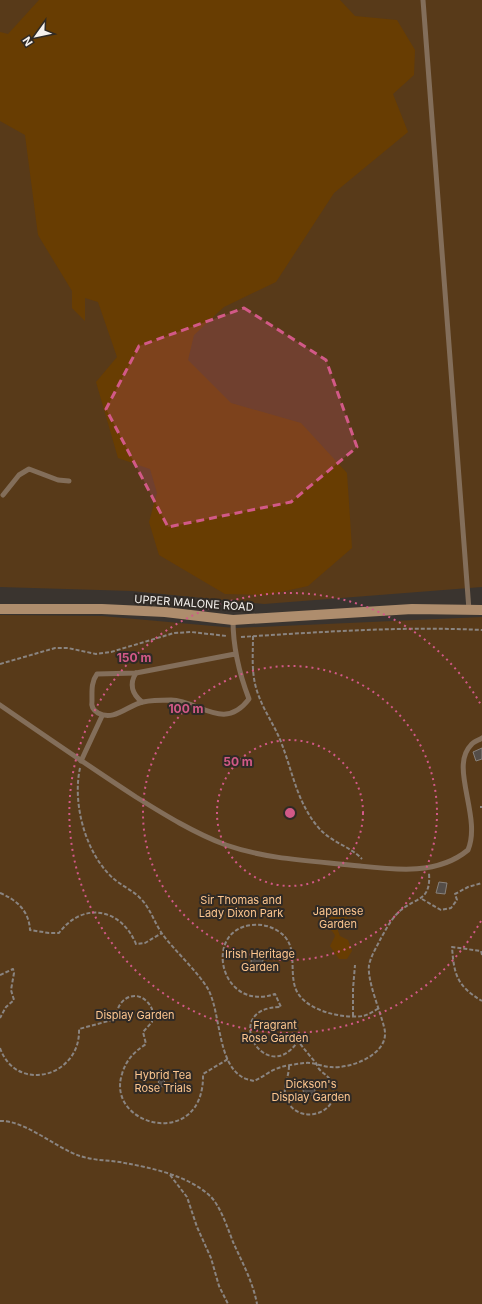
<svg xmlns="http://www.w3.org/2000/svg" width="482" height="1304" font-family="Inter,sans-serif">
	<rect width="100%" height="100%" fill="#3a342f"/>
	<!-- green -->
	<g fill="#583a19">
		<polygon points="0,0 482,0 482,587 264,604 132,591 0,587"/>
		<polygon points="0,615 102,616 235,628 482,617 482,1304 0,1304"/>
	</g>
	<!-- water -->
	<g fill="#683d02">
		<polygon points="39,0 340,0 355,16 397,20 415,50 414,75 393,94 408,132 334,193 276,282 224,307 194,335 188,360 231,403 301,423 347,473 352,548 308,586 267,595 225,594 159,555 149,522 157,493 150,469 118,458 96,382 117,357 98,302 85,298 85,321 72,308 72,291 38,235 25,135 0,121 0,32 8,34"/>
		<path d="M341,907L345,909L347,919L337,928L340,936L348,940L352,951L347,959H339L330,946L335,936C334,932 329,929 328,925C327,919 337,910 341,907Z"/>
	</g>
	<!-- building -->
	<g fill="#544d48" stroke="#88817b">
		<polygon points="482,748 482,759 476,761 473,752"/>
		<polygon points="439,882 447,883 445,894 436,893"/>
		<circle cx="257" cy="961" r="6"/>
		<polygon points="161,1078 167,1084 162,1087 158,1082"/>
		<circle cx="309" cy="1090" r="6"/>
	</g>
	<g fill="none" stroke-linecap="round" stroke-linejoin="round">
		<!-- path -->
		<g stroke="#8a8480" stroke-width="2" stroke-dasharray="4 2" stroke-linecap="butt">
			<path d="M253,636C253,654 251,673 257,691C262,707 271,720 278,735C292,766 295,800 318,827C330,842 350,846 362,859"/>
			<path d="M241,637C321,632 402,626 482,630"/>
			<polyline points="0,664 55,648 68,648 96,654 111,652 174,633 191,632 227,636"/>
			<path d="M80,768C72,804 86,855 114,879C122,886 132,890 139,897C151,908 154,923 163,935C175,951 198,972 208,989C221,1013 217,1062 242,1077C245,1079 250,1080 254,1081C263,1077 271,1070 281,1067C288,1065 297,1064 305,1063C313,1062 323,1067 331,1067C352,1069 392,1053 384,1027C380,1010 367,981 369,965C371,956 376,948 380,940C385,931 392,917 401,910C417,897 431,901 429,873"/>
			<polyline points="480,807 482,807"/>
			<path d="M0,893C17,900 29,911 30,930L49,933H59C83,901 121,908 136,944L145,943L162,933"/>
			<polyline points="422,899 441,910 451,908 457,900 455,894 468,887 482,883"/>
			<path d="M482,955L481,951L452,947C454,975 457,986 482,1001"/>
			<polyline points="0,975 13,969 14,973 11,990 14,1000 6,1007 0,1018"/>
			<polyline points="353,1016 353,989 355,965"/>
			<path d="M0,1048C16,1094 81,1077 79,1029L116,1019C116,996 141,986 152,1009V1022L143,1032L146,1044C134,1052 126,1060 122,1074C105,1127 205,1151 203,1074L228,1059"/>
			<path d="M289,1066C289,1078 281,1090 287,1101C301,1127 343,1112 332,1084C330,1077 325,1075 320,1070C318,1068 317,1065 316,1063C310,1056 304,1049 298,1041C266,1090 218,1007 281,1007L275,994C220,1013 202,930 252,925C262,924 270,926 278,931C299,944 289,967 295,987C302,1010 341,1019 363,1016C368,1015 374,1011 379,1008"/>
			<path d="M0,1121C25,1120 56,1148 80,1156C95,1161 111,1160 125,1163C152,1168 189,1176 210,1196C220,1205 228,1229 233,1242C242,1262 253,1282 257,1304"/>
			<polyline points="170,1175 187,1197 197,1227 211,1258 219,1286 228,1304"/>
		</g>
		<!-- lane -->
		<g stroke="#836e5a" stroke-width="5">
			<polyline points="423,0 469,610"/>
			<polyline points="3,495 19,475 29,469 58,480 69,481"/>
			<path d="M233,620C233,648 239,673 249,699C224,732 200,701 171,700C162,700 152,700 143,702C128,705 114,722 98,713C93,710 91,706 92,701C92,691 91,682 97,674L136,673L235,654"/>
			<path d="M136,673C129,684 132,694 142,702"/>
			<path d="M0,705C45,736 90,767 136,797C165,815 194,833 226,845C269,860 316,861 360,866C396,870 438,875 468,850C482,817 449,767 471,745C473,742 479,740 482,738"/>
			<polyline points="81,761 102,716"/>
		</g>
		<!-- secondary -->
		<polyline stroke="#ae8d6d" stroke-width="10" points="0,609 102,609 165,612 233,620 412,609 482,610"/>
	</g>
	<!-- marked area -->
	<path fill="#d25987" fill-opacity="0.2" stroke="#d25987" stroke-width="3" stroke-dasharray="8 5" stroke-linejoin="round" d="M244,308L326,360L357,447L291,502L168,527L106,409L139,346Z"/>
	<!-- distance rings -->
	<g fill="none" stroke="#d25987" stroke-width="2" stroke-dasharray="2 4">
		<circle cx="290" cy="813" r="73"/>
		<circle cx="290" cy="813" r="147"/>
		<path d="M481 921A220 220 0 1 1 481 705"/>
	</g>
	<g text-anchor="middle" stroke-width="4" stroke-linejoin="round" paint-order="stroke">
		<!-- street labels -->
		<g font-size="11" fill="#f6f2ee" stroke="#302a25">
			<text transform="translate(194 603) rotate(4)" y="4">UPPER MALONE ROAD</text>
		</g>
		<!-- park labels -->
		<g font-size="11" fill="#fdc68f" stroke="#302a25">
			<text x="241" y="904">Sir Thomas and<tspan x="241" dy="13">Lady Dixon Park</tspan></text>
			<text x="338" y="915">Japanese<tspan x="338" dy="13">Garden</tspan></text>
			<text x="260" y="958">Irish Heritage<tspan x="260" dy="13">Garden</tspan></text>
			<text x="135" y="1019">Display Garden</text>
			<text x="275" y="1029">Fragrant<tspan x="275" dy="13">Rose Garden</tspan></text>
			<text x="163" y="1079">Hybrid Tea<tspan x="163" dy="13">Rose Trials</tspan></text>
			<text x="311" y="1088">Dickson's<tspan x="311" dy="13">Display Garden</tspan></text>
		</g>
	</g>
	<circle cx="290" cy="813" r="6" fill="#d25987" stroke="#302a25" stroke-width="2"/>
	<g font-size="12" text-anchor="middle" font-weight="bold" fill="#d25987" stroke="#302a25" stroke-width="4" stroke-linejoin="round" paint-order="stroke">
		<text x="134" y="662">150 m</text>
		<text x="186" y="713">100 m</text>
		<text x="238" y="766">50 m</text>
	</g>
	<!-- north arrow -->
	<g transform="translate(36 36) rotate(237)" stroke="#302a25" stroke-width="3" paint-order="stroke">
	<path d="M0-3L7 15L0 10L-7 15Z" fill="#f6f2ee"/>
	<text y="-6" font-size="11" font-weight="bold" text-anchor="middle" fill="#f6f2ee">N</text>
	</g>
</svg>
